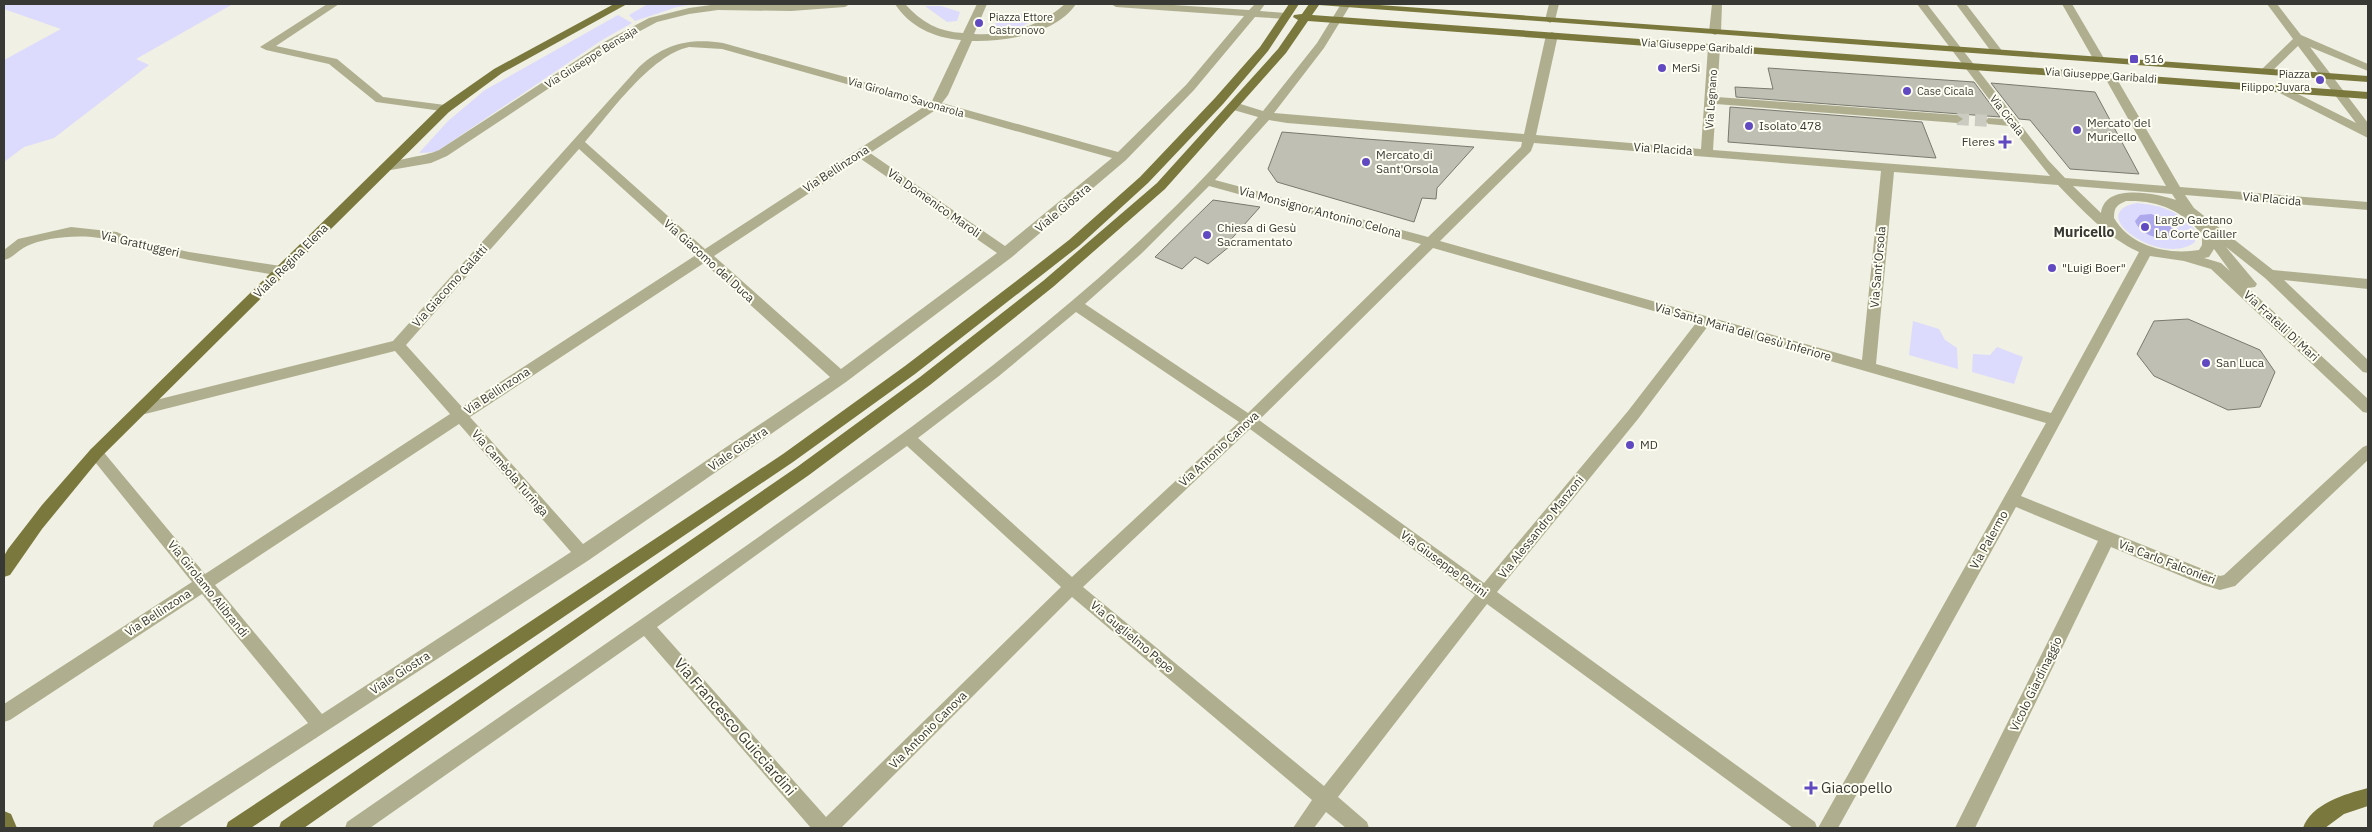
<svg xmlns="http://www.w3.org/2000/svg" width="2372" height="832" font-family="'IBM Plex Sans',sans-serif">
	<rect width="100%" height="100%" fill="#f0f0e4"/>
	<!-- green -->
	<g fill="#dcdafd" fill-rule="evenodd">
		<polygon points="4,4 233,4 136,59 149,65 54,138 24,147 4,162 4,60 61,29 4,9"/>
		<polygon points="648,4 694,4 677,7 635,21 629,15"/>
		<polygon points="925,6 941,6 960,12 957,21 947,22"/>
		<path d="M1020,14H1035C1029,30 1007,29 993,28L999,17Z"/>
		<polygon points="618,15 632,23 602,40 436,152 419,153 448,121 485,90"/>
		<path d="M2137,203C2159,205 2180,211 2194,229L2195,242C2163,268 2082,213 2137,203ZM2158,215L2171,221V238C2159,239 2139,233 2136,220Z"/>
		<polygon points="1913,321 1939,329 1945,340 1957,348 1958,369 1909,355"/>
		<polygon points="1997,347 2023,357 2014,384 1972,372 1973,354 1990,355"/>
	</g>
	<!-- water -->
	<path fill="#aea9ed" d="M2151,214L2171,221L2177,233C2166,245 2140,235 2135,221L2140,215Z"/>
	<!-- building -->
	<g fill="#bfbfb4" stroke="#79796e">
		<polygon points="1768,68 1974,82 2000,117 1736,97 1735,87 1773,89"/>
		<polygon points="1991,83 2095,92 2139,174 2070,169 2030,120 2019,119"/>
		<polygon points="1730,107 1922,122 1936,158 1728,142"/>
		<polygon points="1282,132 1366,139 1474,147 1437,188 1436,199 1422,198 1414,222 1277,182 1268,169"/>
		<polygon points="1213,200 1260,207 1226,245 1230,246 1208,264 1195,257 1182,269 1155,257"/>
		<polygon points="2188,319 2260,350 2275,372 2260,407 2228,410 2154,376 2137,354 2154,321"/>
	</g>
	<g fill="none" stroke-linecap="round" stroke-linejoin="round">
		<!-- minor-tunnel -->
		<polyline stroke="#cbcbc1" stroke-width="12" stroke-dasharray="12 6" stroke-linecap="butt" points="1957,119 1992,121"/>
		<!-- minor -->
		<g fill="#afaf90" fill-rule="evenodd">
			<polygon points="327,4 339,4 276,46 337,59 383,97 445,105 449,106 451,109 449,112 376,102 329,64 266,50 260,47"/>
			<path d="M718,4H850L845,7L791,11L718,10L689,14L657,22L614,45L447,156L431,163L385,171L379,167C386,160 425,157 439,150L606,41L649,18L689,8Z"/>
			<path d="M895,4H905C921,22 939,32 963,33L977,4H987L974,34C1008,36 1040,26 1065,4H1076C1056,34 1005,42 972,41L948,95L942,103L1118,152L1186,85L1244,16L1116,7L1111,4H1159L1249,10L1255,4H1265L1260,11L1286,13L1291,16L1286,19L1255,17L1194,90L1126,160L1012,257L846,382L589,560L178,828H152L155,822L308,723L202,594L10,720L4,722V704L192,582L91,457L88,453L91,449L96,447L101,449L205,574L450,414L395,351L141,415L136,413L134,409L136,405L393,341L639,67C665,44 689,38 723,43L932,101L961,40C934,38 909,26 895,4ZM689,47L722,49L925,106L705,249L585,142C610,113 651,55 689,47ZM937,109L1112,158L1005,246L870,153ZM579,149L696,255L462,407L406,345ZM861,159L997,253L841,369L714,256ZM704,263L830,377L583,544L470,417ZM459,424L571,552L322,714L215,585Z"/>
			<path d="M1341,4H1351L1324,48L1274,113L1524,134L1546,35L1552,32L1558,35L1536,135L1701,149L1708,47L1714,44L1720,47L1717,97L1957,115L1963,119L1957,123L1716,104L1713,150L2050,176L2010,126L1988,124L1986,121L1988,118L2004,119L1917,4H1927L2048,160L2065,178L2166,186L2104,76L2106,74H2114L2180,187L2368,202V210L2185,195L2194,208L2273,270L2368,279V289L2284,280L2368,360V373L2363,372L2265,278L2226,247L2257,284L2255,287L2248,288L2368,399V413L2363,412L2211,269L2184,261L2150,256L2021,496L2220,576L2224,575L2363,447L2368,445V460L2235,586L2220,590L2203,585L2111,547L1975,828H1955L2098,541L2016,507L1838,828H1818L2046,423L1708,326L1638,419L1497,592L1815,822L1817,828H1793L1487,604L1338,797L1367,822L1369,828H1346L1326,812L1314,828H1293L1312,800L1072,597L841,828H811L644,636L370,828H345L347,822C500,716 654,612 805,504C966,389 1130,269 1258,117L1230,109L1228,106L1230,103L1234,102L1263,111L1317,43ZM1269,120L1287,123L1522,142L1521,147L1428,237L1215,180ZM1534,143L1881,171L1862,360L1440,241L1531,151ZM1894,172L2058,185C2082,210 2108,238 2139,252L2051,413L1876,364ZM1209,186L1421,244L1248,413L1085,304L1142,253ZM2073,186L2172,194L2176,200C2157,194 2105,182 2101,213ZM2126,201C2158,200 2181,210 2202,234V245L2199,250C2168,255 2131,247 2114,218C2114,207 2117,205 2126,201ZM1433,248L1696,323L1628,411L1484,583L1259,420ZM2214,249L2230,271L2221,263L2204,258L2209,257ZM1076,312L1239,422L1072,577L918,438L999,376ZM1250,429L1475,595L1324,786L1083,587ZM907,446L1061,587L826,817L657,627Z"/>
			<polygon points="1549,4 1559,4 1555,20 1550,23 1545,20"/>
			<polygon points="1712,4 1722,4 1721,32 1715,35 1709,32"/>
			<polygon points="1956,4 1966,4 2003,52 2001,54 1993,54"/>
			<polygon points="2062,4 2072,4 2105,60 2103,62 2095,62"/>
			<polygon points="2267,4 2277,4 2301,35 2368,64 2368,71 2310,47 2368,123 2368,138 2274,90 2272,88 2274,86 2282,86 2356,123 2298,46 2270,73 2262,73 2260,71 2262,69 2293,39"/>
			<path d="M71,227L117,232L131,239L189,252L281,266L288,271L281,276L189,260L122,245C101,232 49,235 27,246C18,250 13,258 4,260V250L18,239Z"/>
		</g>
		<!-- major -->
		<g fill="#7a783c" fill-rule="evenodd">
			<polygon points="614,4 627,4 502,73 449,112 101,457 42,529 10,575 4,577 4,556 8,549 42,505 91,449 441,106 494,69"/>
			<polygon points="1289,4 1299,4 1268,51 1223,104 1148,183 1079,246 915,374 793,462 251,828 226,828 228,822 783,454 905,366 1028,272 1069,240 1140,177 1215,98 1260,47"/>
			<polygon points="1309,4 1365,4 2368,76 2368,82 1319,5 1312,15 2368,92 2368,99 1308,21 1286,53 1165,189 1053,287 930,385 809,475 304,828 279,828 281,822 797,467 920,377 1043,281 1157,183 1278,49 1298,20 1293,17 1294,15 1302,14"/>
			<path d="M2368,788V806L2344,814L2325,828H2303C2311,804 2345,794 2368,788Z"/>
			<polygon points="4,811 11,814 17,828 4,828"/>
		</g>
	</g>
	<!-- markers -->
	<g fill="#6149c1" stroke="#fefef2" stroke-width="2">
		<circle cx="979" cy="23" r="5"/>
		<rect x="2129" y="54" width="10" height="10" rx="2.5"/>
		<circle cx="1662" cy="68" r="5"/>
		<circle cx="2320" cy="80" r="5"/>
		<circle cx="1907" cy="91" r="5"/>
		<circle cx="1749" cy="126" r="5"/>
		<circle cx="2077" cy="130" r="5"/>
		<path d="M2002.5 134.5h5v5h5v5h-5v5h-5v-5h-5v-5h5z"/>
		<circle cx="1366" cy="162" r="5"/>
		<circle cx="2145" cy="227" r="5"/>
		<circle cx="1207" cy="235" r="5"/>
		<circle cx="2052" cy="268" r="5"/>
		<circle cx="2206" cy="363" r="5"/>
		<circle cx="1630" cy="445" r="5"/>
		<path d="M1808.5 780.5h5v5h5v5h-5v5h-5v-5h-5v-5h5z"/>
	</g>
	<g text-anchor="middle" stroke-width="4" stroke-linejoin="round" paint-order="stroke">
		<!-- far-poi labels -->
		<g font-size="11" fill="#383834" stroke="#fefef2" text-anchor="start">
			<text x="989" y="21">Piazza Ettore<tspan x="989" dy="13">Castronovo</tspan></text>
			<text x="2144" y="63">516</text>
			<text x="1672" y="72">MerSi</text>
			<text x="2310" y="78" text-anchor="end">Piazza<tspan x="2310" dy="13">Filippo Juvara</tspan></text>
			<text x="1917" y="95">Case Cicala</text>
		</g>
		<!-- far-street labels -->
		<g font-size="11" fill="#383834" stroke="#fefef2">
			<text transform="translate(1697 46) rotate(4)" y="4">Via Giuseppe Garibaldi</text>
			<text transform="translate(591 57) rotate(-32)" y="4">Via Giuseppe Bensaja</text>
			<text transform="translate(2101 75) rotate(4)" y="4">Via Giuseppe Garibaldi</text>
			<text transform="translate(906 97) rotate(16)" y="4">Via Girolamo Savonarola</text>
			<text transform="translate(1711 99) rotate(-86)" y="4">Via Legnano</text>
			<text transform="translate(2007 115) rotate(52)" y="4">Via Cicala</text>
		</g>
		<!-- poi labels -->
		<g font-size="12" fill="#383834" stroke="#fefef2" text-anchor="start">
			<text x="2087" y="127">Mercato del<tspan x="2087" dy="14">Muricello</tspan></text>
			<text x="1759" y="130">Isolato 478</text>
			<text x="1995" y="146" text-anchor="end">Fleres</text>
			<text x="1376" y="159">Mercato di<tspan x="1376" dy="14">Sant'Orsola</tspan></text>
			<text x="2155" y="224">Largo Gaetano<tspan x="2155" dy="14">La Corte Cailler</tspan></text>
			<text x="1217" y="232">Chiesa di Gesù<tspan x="1217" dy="14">Sacramentato</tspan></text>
			<text x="2062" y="272">"Luigi Boer"</text>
			<text x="2216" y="367">San Luca</text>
			<text x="1640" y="449">MD</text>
		</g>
		<!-- street labels -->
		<g font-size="12" fill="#383834" stroke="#fefef2">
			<text transform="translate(1663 149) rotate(4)" y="4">Via Placida</text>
			<text transform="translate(836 169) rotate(-33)" y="4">Via Bellinzona</text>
			<text transform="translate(2272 199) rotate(5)" y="4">Via Placida</text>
			<text transform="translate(934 203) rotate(35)" y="4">Via Domenico Maroli</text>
			<text transform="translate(1063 208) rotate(-40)" y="4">Viale Giostra</text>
			<text transform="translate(1320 212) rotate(15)" y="4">Via Monsignor Antonino Celona</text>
			<text transform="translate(140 244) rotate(13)" y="4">Via Grattuggeri</text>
			<text transform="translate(291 261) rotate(-45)" y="4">Viale Regina Elena</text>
			<text transform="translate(709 261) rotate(42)" y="4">Via Giacomo del Duca</text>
			<text transform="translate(1878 267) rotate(-85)" y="4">Via Sant'Orsola</text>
			<text transform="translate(450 286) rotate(-48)" y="4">Via Giacomo Galatti</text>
			<text transform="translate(2281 326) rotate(43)" y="4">Via Fratelli Di Mari</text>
			<text transform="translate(1743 332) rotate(16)" y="4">Via Santa Maria del Gesù Inferiore</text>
			<text transform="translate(497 391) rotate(-33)" y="4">Via Bellinzona</text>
			<text transform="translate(738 449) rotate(-34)" y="4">Viale Giostra</text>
			<text transform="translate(1219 449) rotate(-43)" y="4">Via Antonio Canova</text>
			<text transform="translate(510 473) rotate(49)" y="4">Via Camèola Turinga</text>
			<text transform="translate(1541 527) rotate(-51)" y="4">Via Alessandro Manzoni</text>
			<text transform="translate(1989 540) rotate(-61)" y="4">Via Palermo</text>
			<text transform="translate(2167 562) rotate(21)" y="4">Via Carlo Falconieri</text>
			<text transform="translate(1444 564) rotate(36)" y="4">Via Giuseppe Parini</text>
			<text transform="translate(208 589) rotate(51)" y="4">Via Girolamo Alibrandi</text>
			<text transform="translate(158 613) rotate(-33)" y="4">Via Bellinzona</text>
			<text transform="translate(1132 637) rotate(40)" y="4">Via Guglielmo Pepe</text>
			<text transform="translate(400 673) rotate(-33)" y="4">Viale Giostra</text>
			<text transform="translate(2036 684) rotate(-64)" y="4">Vicolo Giardinaggio</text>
			<text transform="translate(928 730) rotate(-45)" y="4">Via Antonio Canova</text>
		</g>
		<!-- neighbourhood labels -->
		<g font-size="14" font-weight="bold" fill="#383834" stroke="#fefef2">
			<text x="2084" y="237">Muricello</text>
		</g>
		<!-- near-street labels -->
		<g font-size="15" fill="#383834" stroke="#fefef2">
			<text transform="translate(735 727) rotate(49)" y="5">Via Francesco Guicciardini</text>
		</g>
		<!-- near-poi labels -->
		<g font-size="15" fill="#383834" stroke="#fefef2" text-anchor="start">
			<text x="1821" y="793">Giacopello</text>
		</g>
	</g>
	<!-- border -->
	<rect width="2372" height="832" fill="none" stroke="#383834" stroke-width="10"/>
</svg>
